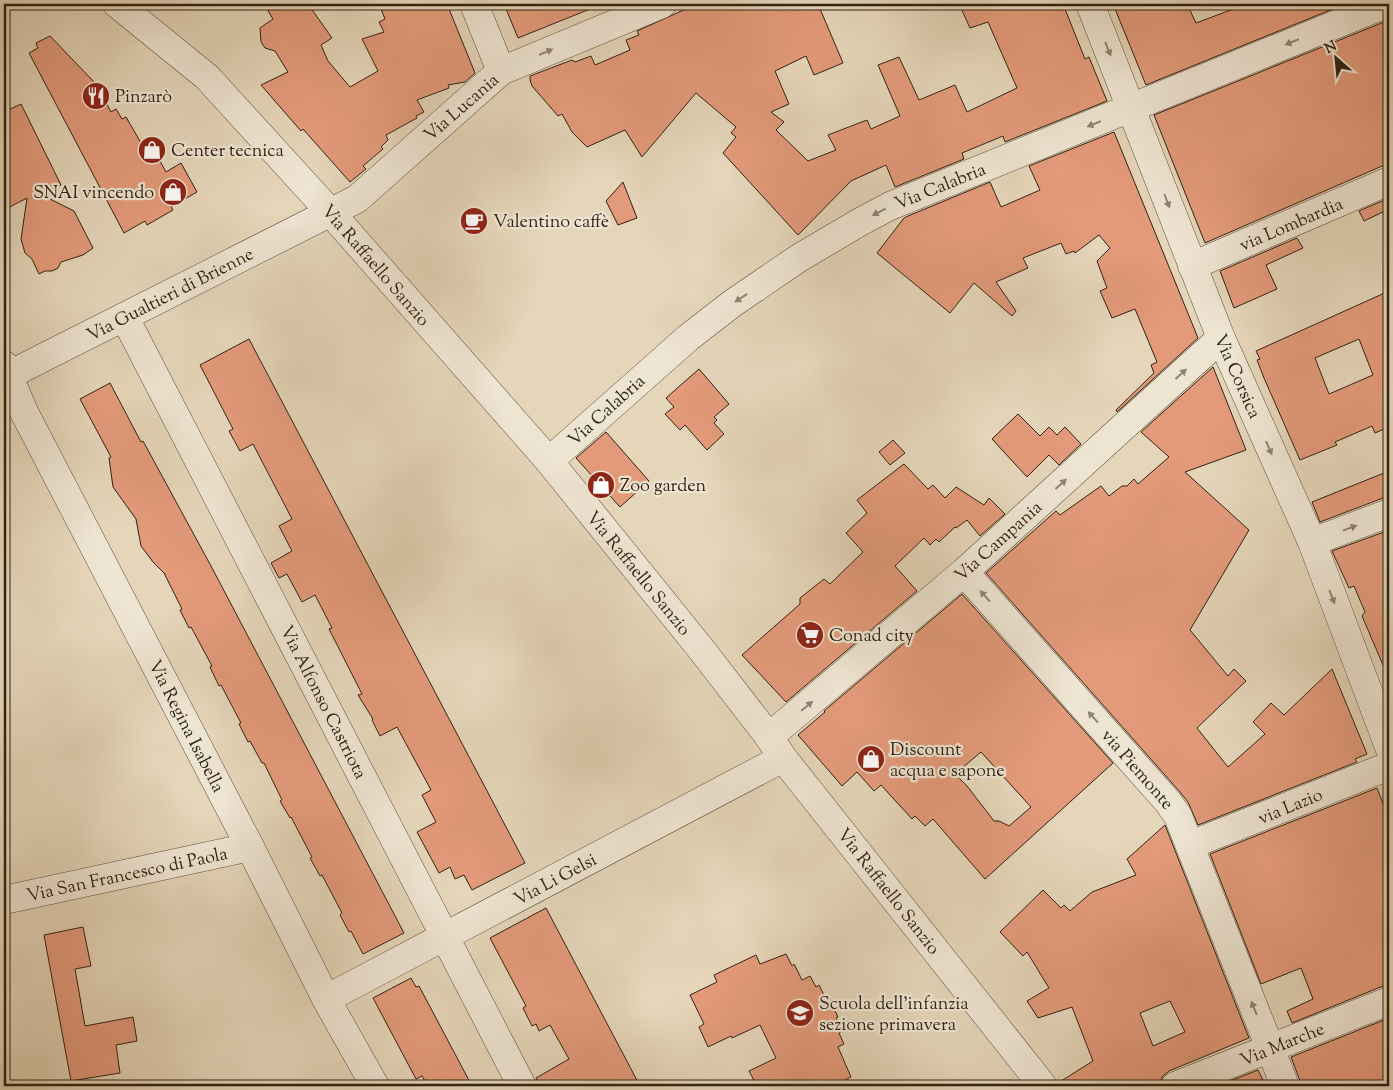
<svg xmlns="http://www.w3.org/2000/svg" width="1393" height="1090" font-family="'Sorts Mill Goudy',serif">
	<rect width="100%" height="100%" fill="#e5d5b9"/>
	<filter id="stains"><feTurbulence type="fractalNoise" baseFrequency=".004" numOctaves="4"/><feColorMatrix values="0 0 0 0 .2 0 0 0 0 .09 0 0 0 0 .02 0 0 0 .5 -.17"/></filter>
	<radialGradient id="worn" r=".72"><stop offset=".6" stop-color="#630" stop-opacity="0"/><stop offset="1" stop-color="#630" stop-opacity=".3"/></radialGradient>
	<!-- building -->
	<g fill="#e39a7a" stroke="#302313" fill-rule="evenodd">
		<polygon points="278,4 308,4 332,38 321,45 328,61 350,87 378,71 362,39 384,32 379,22 385,19 379,4 447,4 475,73 465,82 448,85 449,88 417,100 424,112 416,116 417,118 386,135 388,140 381,147 383,149 363,166 366,169 350,182 303,129 301,131 261,85 288,72 275,51 265,48 261,42 260,28 273,19 268,11"/>
		<polygon points="504,4 600,4 600,5 518,38"/>
		<polygon points="697,4 818,4 843,63 814,75 806,56 775,71 789,104 771,112 784,122 776,130 808,161 836,150 828,135 867,120 871,129 900,116 878,65 899,57 919,100 955,85 967,112 1017,88 988,22 970,28 959,4 1063,4 1085,59 1089,57 1107,101 1005,142 1003,136 962,153 964,159 895,187 886,165 851,181 798,235 723,153 736,137 731,133 736,127 696,93 642,157 625,130 587,147 572,132 562,114 558,116 532,86 530,80 530,76 572,60 575,62 591,56 595,65 630,50 626,40 639,35 637,31"/>
		<polygon points="1113,4 1187,4 1196,23 1236,8 1234,4 1345,4 1146,85"/>
		<polygon points="1389,20 1389,163 1205,243 1154,115"/>
		<polygon points="50,36 96,84 111,112 116,109 122,119 126,117 141,143 148,139 166,172 181,163 197,192 171,207 173,210 147,225 145,221 124,233 29,53 38,48 36,43"/>
		<polygon points="21,104 61,185 42,195 74,211 93,248 83,255 61,262 58,268 52,271 45,271 39,274 32,259 25,253 21,239 27,198 4,210 4,112"/>
		<polygon points="1114,132 1198,338 1117,412 1116,410 1154,373 1151,365 1157,362 1135,309 1112,318 1100,291 1107,288 1097,261 1110,248 1099,235 1075,253 1074,251 1066,254 1061,243 1023,258 1028,268 996,282 1016,311 1012,316 974,283 950,313 877,253 904,218 908,216 990,182 1001,207 1040,190 1029,166"/>
		<polygon points="623,182 637,218 618,225 606,201"/>
		<polygon points="1389,198 1389,209 1364,221 1359,211"/>
		<polygon points="1297,238 1303,248 1266,265 1277,289 1234,308 1220,271"/>
		<path d="M1389,291V427L1375,433L1372,426L1335,442L1337,445L1300,460L1264,378L1257,360L1260,359L1256,351ZM1359,339L1373,375L1329,394L1315,358Z"/>
		<polygon points="249,339 525,863 472,890 464,875 455,879 450,867 439,873 417,832 436,822 422,795 431,790 397,727 380,736 372,720 373,719 358,695 362,694 329,629 332,628 315,595 302,602 287,574 279,578 271,563 292,551 279,526 292,519 253,444 240,451 229,431 233,429 200,365"/>
		<polygon points="1213,367 1246,450 1185,472 1249,530 1190,630 1228,676 1234,669 1246,681 1197,728 1228,767 1265,734 1253,722 1271,703 1284,715 1332,669 1367,754 1355,759 1357,762 1198,825 1188,802 1180,792 986,573 1056,511 1060,515 1101,486 1109,496 1122,486 1127,486 1134,479 1138,484 1169,457 1141,432"/>
		<polygon points="699,369 729,404 714,417 717,420 714,423 724,434 707,450 685,425 680,430 665,414 674,407 666,398"/>
		<polygon points="110,383 141,442 143,441 211,566 404,933 363,954 351,931 349,932 340,915 342,913 322,875 320,876 310,858 312,857 291,817 290,818 280,801 282,800 264,763 262,763 250,741 248,742 239,724 241,723 221,685 219,686 210,667 212,666 191,627 189,628 180,610 182,609 164,573 153,562 141,546 136,519 113,487 109,458 111,457 80,399"/>
		<polygon points="1018,414 1040,436 1049,427 1057,435 1065,427 1081,444 1059,465 1049,455 1027,477 992,439"/>
		<polygon points="606,432 649,481 620,507 576,458"/>
		<polygon points="893,440 905,453 890,465 879,452"/>
		<polygon points="904,464 928,489 933,485 945,498 956,487 984,505 989,498 1005,514 980,536 967,520 956,528 955,527 939,542 936,539 930,545 924,538 895,566 917,591 786,702 742,655 800,604 800,598 824,579 830,584 863,552 846,533 867,513 857,500"/>
		<polygon points="1389,471 1389,498 1383,498 1320,522 1312,502"/>
		<polygon points="1384,532 1389,546 1389,679 1362,616 1365,612 1354,586 1349,588 1332,551"/>
		<path d="M962,594L1113,763L985,879L933,819L925,826L915,816L912,819L881,785L874,791L857,772L842,786L798,735L825,712L824,711ZM981,752L1031,807L1009,826L999,821H994L967,786L955,774Z"/>
		<polygon points="1377,788 1389,819 1389,986 1383,986 1292,1023 1287,1011 1313,999 1301,968 1261,984 1210,854"/>
		<path d="M1165,825L1249,1038L1169,1071L1162,1077L1160,1086H1058V1083L1093,1061L1072,1007L1038,1018L1027,1001L1049,988L1027,952L1023,956L1000,932L1043,890L1061,908L1064,905L1070,911L1092,892L1136,875L1127,859ZM1170,1001L1185,1032L1153,1046L1140,1013Z"/>
		<polygon points="546,908 640,1086 538,1086 536,1078 569,1059 550,1025 539,1031 536,1024 532,1026 523,1008 526,1006 490,938"/>
		<polygon points="83,927 91,966 75,969 85,1026 133,1017 137,1041 116,1045 120,1073 71,1081 44,935"/>
		<polygon points="786,954 792,966 794,964 802,980 810,976 816,987 819,985 825,997 828,996 838,1017 836,1018 842,1031 839,1033 844,1044 838,1047 851,1077 832,1086 757,1086 749,1071 776,1058 760,1025 732,1038 731,1036 708,1047 699,1027 704,1024 690,995 717,982 714,975 756,955 760,964"/>
		<polygon points="411,978 416,987 419,986 472,1086 428,1086 422,1076 416,1079 373,998"/>
		<polygon points="1389,1018 1389,1086 1302,1086 1291,1057"/>
		<polygon points="1258,1070 1266,1086 1217,1086"/>
	</g>
	<g fill="none" stroke-linecap="round" stroke-linejoin="round">
		<defs>
			<g id="minor">
				<polyline points="117,4 207,77 331,213 549,461 701,649 769,737 783,758 1043,1086"/>
				<polyline points="474,4 501,71"/>
				<polyline points="1090,4 1221,338 1312,542 1389,747"/>
				<polyline points="1192,266 1389,181"/>
				<polyline points="125,318 522,1086"/>
				<polyline points="4,365 25,414 250,847 326,999 375,1086"/>
				<polyline points="9,375 357,199 501,71 662,4"/>
				<polyline points="549,461 689,337 733,303 799,258 860,222 890,206 1386,4"/>
				<polyline points="1312,542 1389,513"/>
				<polyline points="964,572 1168,802 1178,816 1285,1086"/>
				<polyline points="769,737 964,572 1221,338"/>
				<polyline points="1190,845 1389,766"/>
				<polyline points="4,900 250,847"/>
				<polyline points="326,999 783,758"/>
				<polyline points="1175,1086 1389,1001"/>
			</g>
		</defs>
		<!-- minor casing -->
		<use href="#minor" stroke="#5d503c" stroke-width="29"/>
		<!-- minor -->
		<use href="#minor" stroke="#eee4d2" stroke-width="28"/>
	</g>
	<!-- one-way arrows -->
	<defs><path id="oneway-solid" d="M-6-.8H1V-3.2L6.5 0L1 3.2V.8H-6Z" transform="scale(1.25)"/></defs>
	<g fill="#8f8472">
		<use href="#oneway-solid" transform="translate(1292 42) rotate(158)"/>
		<use href="#oneway-solid" transform="translate(1108 49) rotate(68)"/>
		<use href="#oneway-solid" transform="translate(546 52) rotate(-23)"/>
		<use href="#oneway-solid" transform="translate(1094 124) rotate(158)"/>
		<use href="#oneway-solid" transform="translate(1167 201) rotate(69)"/>
		<use href="#oneway-solid" transform="translate(879 212) rotate(153)"/>
		<use href="#oneway-solid" transform="translate(741 298) rotate(146)"/>
		<use href="#oneway-solid" transform="translate(1181 374) rotate(-42)"/>
		<use href="#oneway-solid" transform="translate(1269 448) rotate(66)"/>
		<use href="#oneway-solid" transform="translate(1061 484) rotate(-42)"/>
		<use href="#oneway-solid" transform="translate(1350 528) rotate(-21)"/>
		<use href="#oneway-solid" transform="translate(985 596) rotate(-132)"/>
		<use href="#oneway-solid" transform="translate(1332 597) rotate(69)"/>
		<use href="#oneway-solid" transform="translate(807 706) rotate(-40)"/>
		<use href="#oneway-solid" transform="translate(1093 717) rotate(-132)"/>
		<use href="#oneway-solid" transform="translate(1254 1008) rotate(-112)"/>
	</g>
	<!-- icons -->
	<defs>
		<symbol id="restaurant-disc" viewBox="-11 -11 22 22"><circle r="9.5" fill="#8f2418" stroke="#eee4d2"/><path d="M-5-6h1v4h1v-4h1v4h1v-4h1v5L-1.5 .5V6h-2V.5L-5-1ZM5-6V6H3V1.5H1.5Q1.5-4 5-6Z" fill="#fff"/></symbol>
		<symbol id="shop-disc" viewBox="-11 -11 22 22"><circle r="9.5" fill="#8f2418" stroke="#eee4d2"/><path d="M-5-2.5h2.3a2.7 3.5 0 0 1 5.4 0H5L5.5 6h-11ZM-1.5-2.5h3a1.5 2.3 0 0 0-3 0Z" fill="#fff"/></symbol>
		<symbol id="cafe-disc" viewBox="-11 -11 22 22"><circle r="9.5" fill="#8f2418" stroke="#eee4d2"/><path d="M-5.5-4.5H6V0H3Q3 3.5 0 3.5H-2.5Q-5.5 3.5-5.5 0ZM3-3.2v2h1.7v-2ZM-6 4.5H4V6H-6Z" fill="#fff"/></symbol>
		<symbol id="supermarket-disc" viewBox="-11 -11 22 22"><circle r="9.5" fill="#8f2418" stroke="#eee4d2"/><path d="M-6-5.5h2.5l.6 2H6L4.5 2H-2.5L-4.4-4H-6ZM-1.5 3.2a1.3 1.3 0 1 0 .1 0ZM3 3.2a1.3 1.3 0 1 0 .1 0Z" fill="#fff"/></symbol>
		<symbol id="school-disc" viewBox="-11 -11 22 22"><circle r="9.5" fill="#8f2418" stroke="#eee4d2"/><path d="M0-5L7-2L0 1L-7-2ZM-4 1L0 2.5L4 1V4Q0 6-4 4Z" fill="#fff"/></symbol>
	</defs>
	<g fill-rule="evenodd">
		<use href="#restaurant-disc" x="80" y="80" width="32" height="32"/>
		<use href="#shop-disc" x="136" y="134" width="32" height="32"/>
		<use href="#shop-disc" x="157" y="176" width="32" height="32"/>
		<use href="#cafe-disc" x="458" y="205" width="32" height="32"/>
		<use href="#shop-disc" x="585" y="469" width="32" height="32"/>
		<use href="#supermarket-disc" x="794" y="619" width="32" height="32"/>
		<use href="#shop-disc" x="855" y="743" width="32" height="32"/>
		<use href="#school-disc" x="784" y="997" width="32" height="32"/>
	</g>
	<g text-anchor="middle" stroke-width="4.5" stroke-linejoin="round" paint-order="stroke">
		<!-- poi labels -->
		<g font-size="18" fill="#302313" stroke="#eee4d2" text-anchor="start">
			<text x="115" y="102">Pinzarò</text>
			<text x="171" y="156">Center tecnica</text>
			<text x="154" y="198" text-anchor="end">SNAI vincendo</text>
			<text x="493" y="227">Valentino caffè</text>
			<text x="620" y="491">Zoo garden</text>
			<text x="829" y="641">Conad city</text>
			<text x="890" y="755">Discount<tspan x="890" dy="21">acqua e sapone</tspan></text>
			<text x="819" y="1009">Scuola dell'infanzia<tspan x="819" dy="21">sezione primavera</tspan></text>
		</g>
		<!-- street labels -->
		<g font-size="18" fill="#302313" stroke="#eee4d2">
			<text transform="translate(461 107) rotate(-41)" y="6">Via Lucania</text>
			<text transform="translate(940 186) rotate(-22)" y="6">Via Calabria</text>
			<text transform="translate(1291 224) rotate(-23)" y="6">via Lombardia</text>
			<text transform="translate(376 265) rotate(49)" y="6">Via Raffaello Sanzio</text>
			<text transform="translate(170 294) rotate(-27)" y="6">Via Gualtieri di Brienne</text>
			<text transform="translate(1238 376) rotate(66)" y="6">Via Corsica</text>
			<text transform="translate(606 410) rotate(-42)" y="6">Via Calabria</text>
			<text transform="translate(998 541) rotate(-42)" y="6">Via Campania</text>
			<text transform="translate(639 573) rotate(51)" y="6">Via Raffaello Sanzio</text>
			<text transform="translate(324 702) rotate(63)" y="6">Via Alfonso Castriota</text>
			<text transform="translate(187 726) rotate(63)" y="6">Via Regina Isabella</text>
			<text transform="translate(1138 769) rotate(49)" y="6">via Piemonte</text>
			<text transform="translate(1290 806) rotate(-22)" y="6">via Lazio</text>
			<text transform="translate(127 874) rotate(-12)" y="6">Via San Francesco di Paola</text>
			<text transform="translate(555 879) rotate(-28)" y="6">Via Li Gelsi</text>
			<text transform="translate(889 891) rotate(52)" y="6">Via Raffaello Sanzio</text>
			<text transform="translate(1282 1044) rotate(-22)" y="6">Via Marche</text>
		</g>
	</g>
	<!-- margin -->
	<rect width="1393" height="1090" fill="none" stroke="#e5d5b9" stroke-width="20"/>
	<rect x="5" y="5" width="1383" height="1080" fill="none" stroke="#302313" stroke-width="2.5"/>
	<rect x="10" y="10" width="1373" height="1070" fill="none" stroke="#302313"/>
	<!-- north arrow -->
	<g transform="translate(1336 58) rotate(333)" stroke="#eee4d2" stroke-width="4" paint-order="stroke">
	<path d="M0-4L9 19L0 12L-9 19Z" fill="#302313"/>
	<text y="-8" font-size="14" font-weight="bold" text-anchor="middle" fill="#302313">N</text>
	</g>
	<rect width="100%" height="100%" filter="url(#stains)"/>
	<rect width="100%" height="100%" fill="url(#worn)"/>
</svg>
